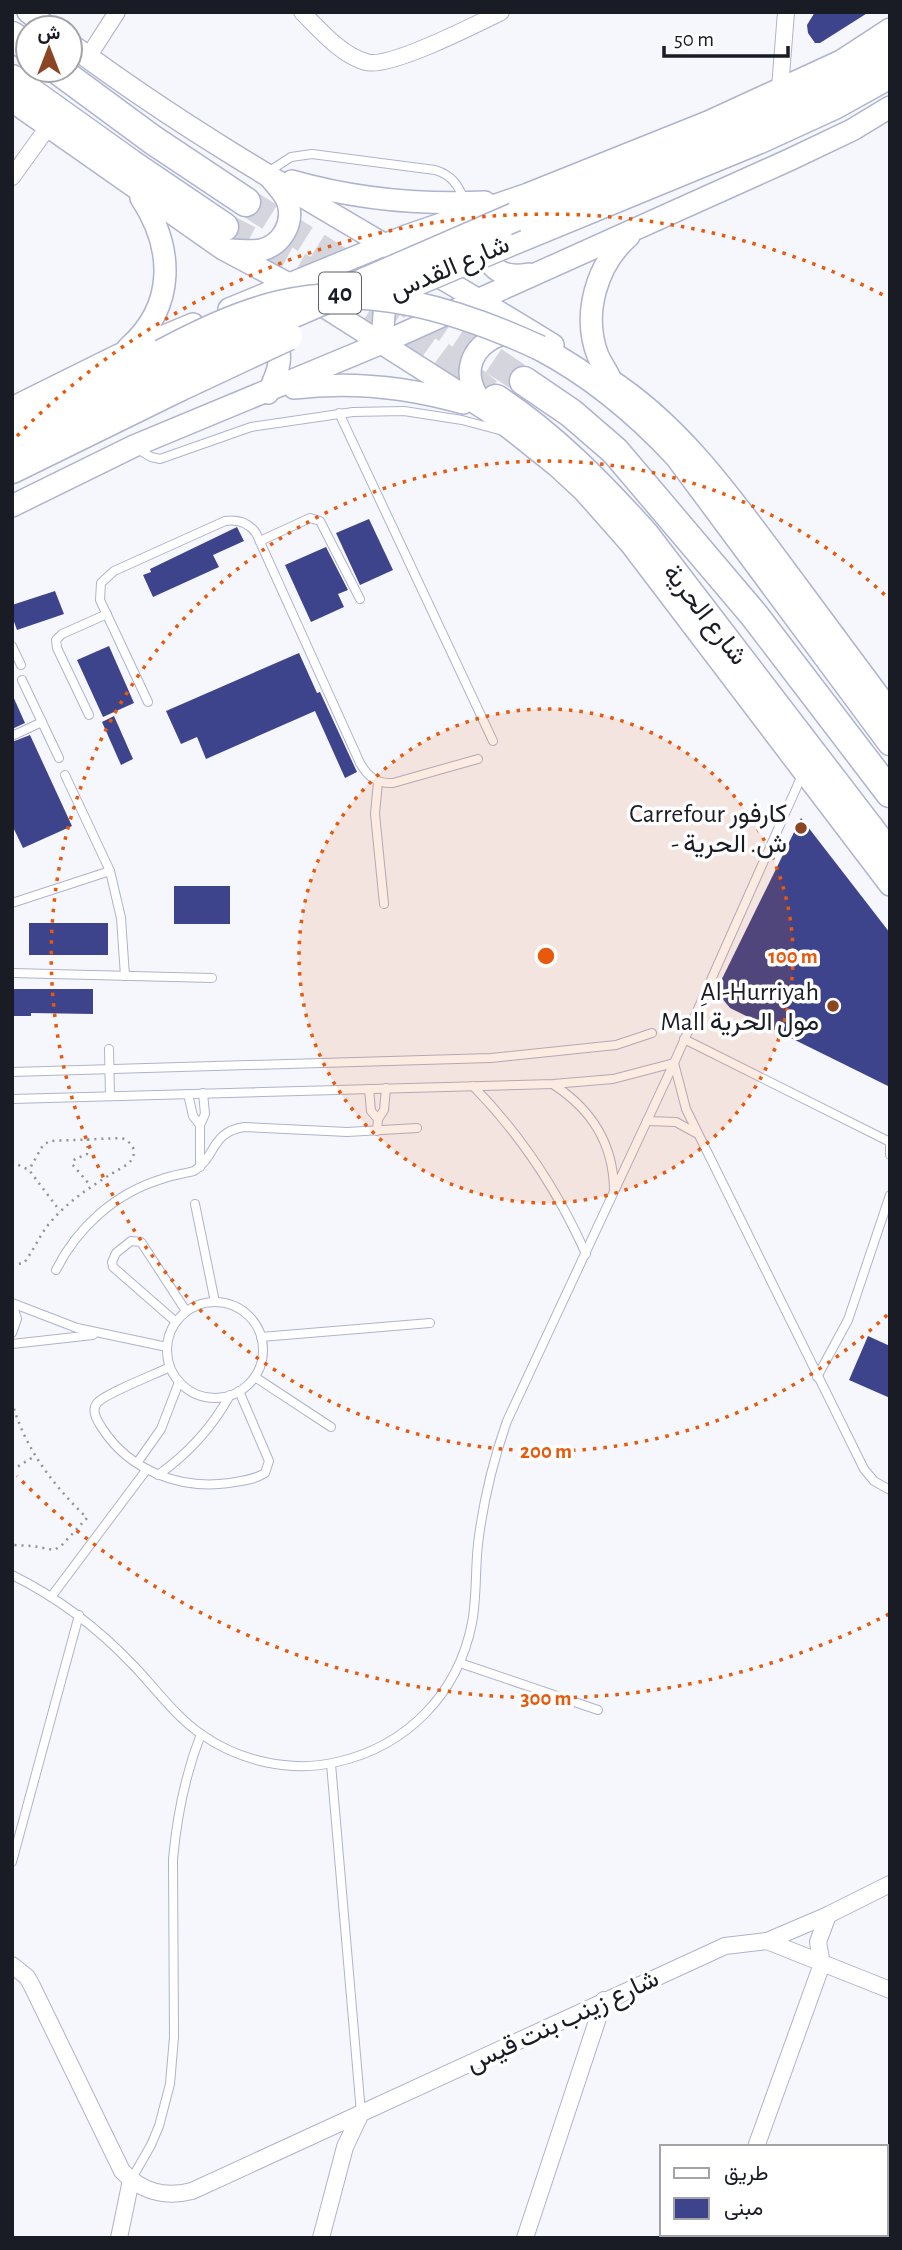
<svg xmlns="http://www.w3.org/2000/svg" width="902" height="2250" font-family="'Alegreya Sans',Vazirmatn,sans-serif">
	<rect width="100%" height="100%" fill="#f6f7fd"/>
	<!-- building -->
	<g fill="#3d448c">
		<polygon points="815,12 869,12 820,43 815,43 808,33 807,25"/>
		<polygon points="369,519 393,570 360,585 336,533"/>
		<polygon points="237,527 244,541 213,555 219,567 153,597 143,575 151,572 150,569"/>
		<polygon points="326,547 348,590 338,594 344,607 311,622 285,565"/>
		<polygon points="55,591 64,614 17,630 12,616 12,605"/>
		<polygon points="109,646 134,703 103,717 77,660"/>
		<polygon points="299,653 317,693 320,692 357,772 345,778 315,711 206,759 197,737 181,744 166,711"/>
		<polygon points="12,694 25,723 12,729"/>
		<polygon points="114,716 133,759 121,765 102,722"/>
		<polygon points="30,735 72,826 23,848 12,825 12,742"/>
		<polygon points="801,818 890,933 890,1087 730,1008 716,991"/>
		<rect x="174" y="886" width="56" height="38"/>
		<rect x="29" y="923" width="79" height="32"/>
		<polygon points="12,989 93,989 93,1014 31,1013 31,1016 12,1016"/>
		<polygon points="868,1336 890,1346 890,1398 849,1380"/>
	</g>
	<g fill="none" stroke-linecap="round" stroke-linejoin="round">
		<!-- highway-tunnel -->
		<g stroke="#d5d6dd" stroke-width="28" stroke-dasharray="28 14" stroke-linecap="butt">
			<polyline points="246,202 418,310 524,381"/>
			<path d="M224,227C319,275 405,324 488,392"/>
		</g>
		<defs>
			<g id="lane">
				<path d="M268,172L291,157L312,154L435,170C452,175 458,185 465,201"/>
				<polyline points="339,413 493,741"/>
				<polyline points="136,448 151,457 160,459 251,427 353,412 404,411 462,420 503,431"/>
				<polyline points="260,541 310,518 320,521 360,599"/>
				<polyline points="12,646 21,665"/>
				<polyline points="22,680 59,758"/>
				<path d="M148,702L100,600L101,583L114,571L225,521C238,519 248,522 256,533L360,763C368,777 377,784 393,783L478,759"/>
				<polyline points="89,715 57,648 56,640 62,634 107,614"/>
				<polyline points="12,736 42,722"/>
				<polyline points="65,775 110,871 121,918 125,976"/>
				<polyline points="378,782 375,814 384,904"/>
				<polyline points="12,903 110,871"/>
				<polyline points="12,973 212,978"/>
				<polyline points="684,1039 890,1142"/>
				<polyline points="109,1049 110,1096"/>
				<polyline points="674,1063 686,1109 864,1469 874,1481 890,1490"/>
				<polyline points="12,1072 491,1058 616,1045 652,1033"/>
				<path d="M554,1085C592,1110 613,1143 614,1189"/>
				<path d="M473,1086C522,1136 558,1191 586,1254"/>
				<polyline points="369,1089 371,1111 378,1119"/>
				<polyline points="188,1094 193,1116 200,1125"/>
				<polyline points="12,1099 553,1084 613,1079 674,1063"/>
				<polyline points="647,1121 676,1122 696,1133"/>
				<polyline points="377,1131 378,1119 384,1110 386,1088"/>
				<polyline points="890,1144 890,1155"/>
				<polyline points="200,1167 200,1125 205,1114 203,1093"/>
				<polyline points="195,1204 215,1302"/>
				<path d="M56,1270C77,1228 115,1193 162,1179C172,1175 183,1174 194,1171C216,1157 211,1132 244,1127L347,1132L417,1128"/>
				<circle cx="215" cy="1350" r="48"/>
				<polyline points="12,1303 77,1328 167,1347"/>
				<polyline points="12,1303 17,1319 12,1333"/>
				<polyline points="176,1322 113,1267 112,1262 116,1253 131,1241 141,1242 186,1311"/>
				<polyline points="261,1337 430,1323"/>
				<polyline points="12,1344 93,1335"/>
				<path d="M170,1367C156,1374 106,1393 97,1403C91,1411 97,1420 102,1428C129,1470 179,1490 229,1483C241,1481 254,1480 265,1473L269,1461L239,1391"/>
				<polyline points="255,1377 331,1427"/>
				<polyline points="817,1377 848,1320 890,1195"/>
				<polyline points="137,1463 161,1429 179,1382"/>
				<path d="M158,1475C189,1453 212,1428 230,1395"/>
				<path d="M12,1575C59,1598 99,1629 134,1666C156,1689 175,1716 201,1734C239,1761 291,1773 337,1762C407,1746 458,1694 472,1623C477,1597 475,1570 478,1544C483,1502 493,1461 507,1421L674,1063L803,773"/>
				<polyline points="51,1597 147,1469"/>
				<polyline points="460,1663 598,1710"/>
				<polyline points="331,1764 361,2113"/>
				<polyline points="12,1862 79,1615"/>
				<path d="M131,2180L151,2145L159,2126L170,2084L174,2037L173,1859C177,1815 185,1775 201,1734"/>
			</g>
			<g id="street">
				<path d="M302,12C320,30 341,55 366,62C388,69 477,24 501,12"/>
				<polyline points="88,57 117,12"/>
				<polyline points="780,88 786,12"/>
				<polyline points="12,177 48,127"/>
				<polyline points="767,1941 828,1915 890,1884"/>
				<path d="M12,1965L27,1977L32,1986L122,2171C142,2192 164,2198 192,2191L725,1946L767,1941L890,1990"/>
				<polyline points="756,2147 822,1964 818,1942 828,1915"/>
				<polyline points="119,2238 131,2180"/>
				<polyline points="321,2238 345,2147 361,2113"/>
				<polyline points="525,2238 604,2000"/>
				<polyline points="723,2238 725,2234"/>
			</g>
			<g id="secondary">
				<polyline points="28,12 49,28"/>
				<path d="M70,44C222,158 392,245 553,345"/>
				<polyline points="12,101 223,249 287,283 488,411 557,466 584,491 630,543 890,885"/>
				<path d="M292,181C355,199 420,205 485,202"/>
				<path d="M485,238C484,268 501,279 529,274"/>
				<path d="M228,250C239,250 251,252 261,250C282,245 294,223 288,203C285,194 278,187 272,180"/>
				<polyline points="229,309 406,236 528,194 708,122 841,61 890,29"/>
				<polyline points="382,343 386,286"/>
				<path d="M128,348C176,306 174,248 141,198"/>
				<path d="M607,378C678,423 729,494 778,560C815,610 853,661 890,711"/>
				<path d="M611,380C607,372 602,364 598,356C582,315 596,265 629,236"/>
				<path d="M294,388C352,381 407,387 463,403"/>
				<path d="M268,393C279,371 287,351 268,331"/>
				<path d="M484,407C479,399 473,391 471,381C465,354 489,333 515,333"/>
				<polyline points="12,408 119,355 193,324"/>
				<polyline points="12,506 134,446 382,343 789,160 852,130 890,107"/>
			</g>
			<g id="primary">
				<path d="M540,348C593,376 636,412 677,456L890,743"/>
				<polyline points="12,425 161,352"/>
			</g>
			<g id="highway">
				<polyline points="12,36 28,47"/>
				<polyline points="58,70 153,140 246,202"/>
				<polyline points="12,79 131,164 224,227"/>
				<polyline points="515,217 791,103 865,66 890,50"/>
				<polyline points="502,245 762,138 834,105 890,74"/>
				<polyline points="524,381 571,413 615,451 754,615 890,793"/>
				<path d="M496,399C552,436 599,484 644,534L890,855"/>
				<polyline points="12,445 165,369"/>
				<polyline points="12,469 179,387"/>
			</g>
		</defs>
		<!-- lane casing -->
		<use href="#lane" stroke="#aeb3ce" stroke-width="10"/>
		<!-- street casing -->
		<use href="#street" stroke="#aeb3ce" stroke-width="18"/>
		<!-- secondary casing -->
		<use href="#secondary" stroke="#aeb3ce" stroke-width="24"/>
		<!-- primary casing -->
		<use href="#primary" stroke="#aeb3ce" stroke-width="27"/>
		<!-- highway casing -->
		<use href="#highway" stroke="#aeb3ce" stroke-width="31"/>
		<!-- path -->
		<g stroke="#909299" stroke-width="2.5" stroke-dasharray="2 5" stroke-linecap="butt">
			<polyline points="88,1139 87,1154 75,1159 72,1164 90,1185"/>
			<polyline points="12,1162 29,1170 60,1211"/>
			<path d="M12,1265L24,1263C33,1251 39,1237 48,1225C70,1198 98,1182 128,1164C138,1154 135,1144 122,1138L50,1141L43,1145L29,1170"/>
			<path d="M12,1402C25,1449 53,1485 87,1518L61,1546L54,1550L33,1546L12,1545"/>
			<polyline points="12,1470 35,1456"/>
		</g>
		<!-- lane -->
		<use href="#lane" stroke="#fff" stroke-width="8"/>
		<!-- street -->
		<use href="#street" stroke="#fff" stroke-width="16"/>
		<!-- secondary -->
		<use href="#secondary" stroke="#fff" stroke-width="21"/>
		<!-- primary -->
		<use href="#primary" stroke="#fff" stroke-width="24"/>
		<!-- highway -->
		<use href="#highway" stroke="#fff" stroke-width="28"/>
		<defs>
			<path id="primary-bridge" d="M161,352C199,332 238,313 280,303C368,282 460,311 540,348"/>
			<g id="highway-bridge">
				<polyline points="386,294 502,245"/>
				<polyline points="165,369 515,217"/>
				<polyline points="179,387 288,336"/>
			</g>
		</defs>
		<!-- primary-bridge casing -->
		<use href="#primary-bridge" stroke="#aeb3ce" stroke-width="27" stroke-linecap="butt"/>
		<!-- highway-bridge casing -->
		<use href="#highway-bridge" stroke="#aeb3ce" stroke-width="31" stroke-linecap="butt"/>
		<!-- primary-bridge -->
		<use href="#primary-bridge" stroke="#fff" stroke-width="24"/>
		<!-- highway-bridge -->
		<use href="#highway-bridge" stroke="#fff" stroke-width="28"/>
	</g>
	<!-- distance rings -->
	<circle cx="546" cy="956" r="247" fill="#e8590c" fill-opacity=".12"/>
	<g fill="none" stroke="#e8590c" stroke-width="3.5" stroke-dasharray="3.5 7">
		<circle cx="546" cy="956" r="247"/>
		<path d="M887 1315A495 495 0 1 1 887 597"/>
		<path d="M889 1614A742 742 0 0 1 17 1476M17 436A742 742 0 0 1 889 298"/>
	</g>
	<!-- markers -->
	<g fill="#8c4523" stroke="#fff" stroke-width="2.5">
		<circle cx="801" cy="828" r="7"/>
		<circle cx="833" cy="1006" r="7"/>
	</g>
	<g text-anchor="middle" stroke-width="7" stroke-linejoin="round" paint-order="stroke">
		<!-- shield labels -->
		<rect fill="#fff" stroke="#5e5f66" stroke-width="2" x="319" y="272.5" width="42" height="41" rx="5"/>
		<g font-size="24" font-weight="bold" fill="#191b25">
			<text x="340" y="301">40</text>
		</g>
		<!-- street labels -->
		<g font-size="26" fill="#191b25" stroke="#fff">
			<text transform="translate(449 267) rotate(-23)" y="9">شارع القدس</text>
			<text transform="translate(706 614) rotate(52)" y="9">شارع الحرية</text>
			<text transform="translate(562 2020) rotate(-25)" y="9">شارع زينب بنت قيس</text>
		</g>
		<!-- poi labels -->
		<g font-size="26" fill="#191b25" stroke="#fff" text-anchor="end">
			<text x="787" y="822">Carrefour كارفور<tspan x="787" dy="30">- ش. الحرية</tspan></text>
			<text x="819" y="1000">ِAl-Hurriyah<tspan x="819" dy="30">Mall مول الحرية</tspan></text>
		</g>
	</g>
	<circle cx="546" cy="956" r="10" fill="#e8590c" stroke="#fff" stroke-width="3.5"/>
	<g font-size="21" text-anchor="middle" font-weight="bold" fill="#e8590c" stroke="#fff" stroke-width="7" stroke-linejoin="round" paint-order="stroke">
		<text x="793" y="963">100 m</text>
		<text x="546" y="1458">200 m</text>
		<text x="546" y="1705">300 m</text>
	</g>
	<!-- border -->
	<rect width="902" height="2250" fill="none" stroke="#191b25" stroke-width="28"/>
	<!-- legend -->
	<rect x="660" y="2145" width="228" height="91" fill="#ffffff" stroke="#a3a4a8" stroke-width="2"/>
	<rect x="674" y="2168" width="35" height="10" fill="#ffffff" stroke="#a3a4a8" stroke-width="2"/>
	<text x="724" y="2180" font-size="21" fill="#191b25">طريق</text>
	<rect x="674" y="2198" width="35" height="21" fill="#3d448c" stroke="#a3a4a8" stroke-width="2"/>
	<text x="724" y="2215" font-size="21" fill="#191b25">مبنى</text>
	<!-- north arrow -->
	<g transform="translate(49 49)"><circle r="33" fill="#ffffff" stroke="#a3a4a8" stroke-width="2"/>
	<path d="M0-5L12 26L0 18L-12 26Z" fill="#8c4523"/>
	<text y="-10" font-size="19" font-weight="bold" text-anchor="middle" fill="#191b25">ش</text>
	</g>
	<!-- scale -->
	<path d="M664 46v10h124v-10" fill="none" stroke="#191b25" stroke-width="3.5"/>
	<text x="674" y="46" font-size="21" fill="#191b25" stroke="#ffffff" stroke-width="5" paint-order="stroke">50 m</text>
</svg>
